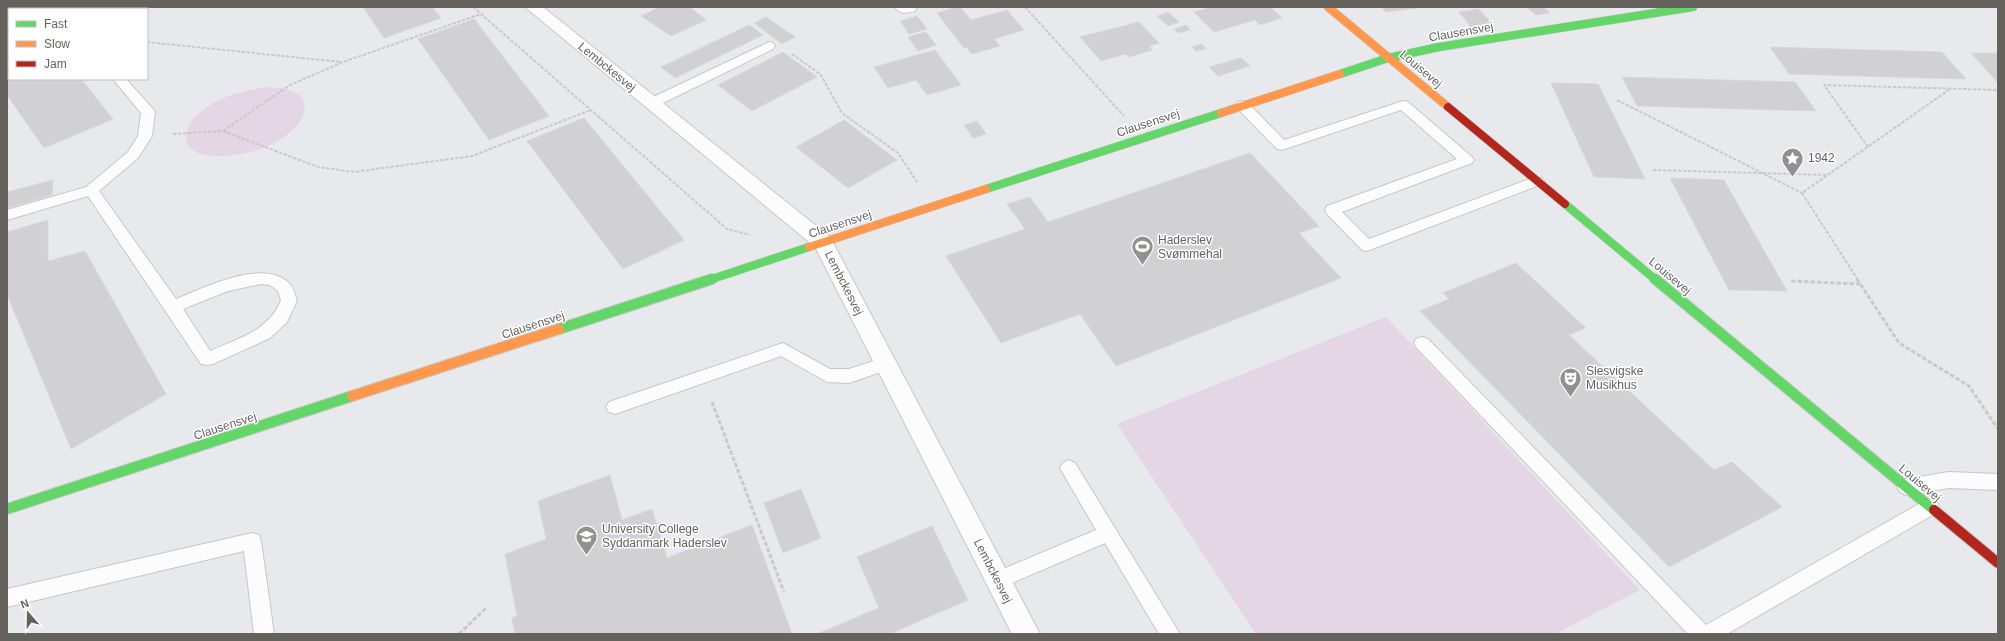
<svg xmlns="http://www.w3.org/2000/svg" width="2005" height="641" font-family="Helvetica,sans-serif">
	<rect width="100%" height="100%" fill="#e8e9ed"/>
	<!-- green -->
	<g fill="#e5d6e6">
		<path d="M268,87C278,88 290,88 298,94C313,106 300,125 288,134C270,148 245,156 222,156C174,158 177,124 213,103C230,93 249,90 268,87Z"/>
		<polygon points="1386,317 1640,590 1555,634 1256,634 1117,424"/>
	</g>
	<!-- building -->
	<g fill="#d1d1d4" stroke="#d8d8dc">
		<polygon points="363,7 432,7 441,18 384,38"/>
		<polygon points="660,7 690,7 706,20 671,36 641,16"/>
		<polygon points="957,7 960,7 971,20 1007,10 1024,30 994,39 1000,46 972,54 966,47 964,48 937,13"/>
		<polygon points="1212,7 1270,7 1282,18 1260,25 1255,20 1214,32 1194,12"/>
		<polygon points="1381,7 1424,7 1386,12"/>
		<polygon points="1527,7 1544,7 1550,13 1536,15"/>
		<polygon points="1479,9 1492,24 1471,27 1459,12"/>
		<polygon points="7,10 9,27 9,79 81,79 113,119 44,148 7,95"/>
		<polygon points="1168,12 1179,22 1168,26 1157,16"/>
		<polygon points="917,16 927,29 909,34 900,21"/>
		<polygon points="766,17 795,37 782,44 754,23"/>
		<polygon points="474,19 549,116 489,140 418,39"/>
		<polygon points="1139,22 1159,43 1149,46 1152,50 1129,57 1126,54 1101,61 1080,37"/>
		<polygon points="749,25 763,35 675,78 661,67"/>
		<polygon points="1186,25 1190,30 1178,33 1174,29"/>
		<polygon points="926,32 936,45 918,51 908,37"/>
		<polygon points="1202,44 1206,49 1196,51 1192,47"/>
		<polygon points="1770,47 1942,52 1966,79 1789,74"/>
		<polygon points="935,50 961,85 927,95 916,80 888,88 874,67"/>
		<polygon points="783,52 817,77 752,111 718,85"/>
		<polygon points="1971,53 1998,53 1998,83"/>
		<polygon points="1241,58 1250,66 1218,76 1209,67"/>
		<polygon points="1622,77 1795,82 1816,111 1637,106"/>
		<polygon points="1551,83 1598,84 1645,179 1594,177"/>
		<polygon points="584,118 684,240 623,269 527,141"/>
		<polygon points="844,120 897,160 848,188 796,147"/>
		<polygon points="977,121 986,134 973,138 964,125"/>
		<polygon points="1250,153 1319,226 1299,233 1341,278 1116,366 1080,314 1001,343 946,256 1025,229 1007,204 1030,197 1048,222"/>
		<polygon points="1670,178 1724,180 1787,291 1729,290"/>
		<polygon points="53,180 52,195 7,208 7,192"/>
		<polygon points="48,220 48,261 85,251 166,394 71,449 7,294 7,232"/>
		<polygon points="1516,263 1586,328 1569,335 1714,470 1732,462 1782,507 1669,567 1420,311 1449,299 1443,293"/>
		<polygon points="610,475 622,520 652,509 667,558 752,525 792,634 515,634 512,618 517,616 505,554 546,539 538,501"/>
		<polygon points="801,489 821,538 783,553 764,503"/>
		<polygon points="932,526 968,600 894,632 895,634 817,634 879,608 857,557"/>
	</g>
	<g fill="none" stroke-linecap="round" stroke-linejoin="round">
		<defs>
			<g id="lane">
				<polygon points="49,7 62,7 63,9 50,9"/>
				<rect x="96" y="7" width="12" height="2"/>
				<polygon points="769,42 773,43 775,46 773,49 657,106 647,106 645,103 647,100"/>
				<path d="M113,79H126L153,109L155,112L152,136L138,158L99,191L176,299C203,288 265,257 290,284C294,288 295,296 297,301L287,322L270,338L213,364L207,365L201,364L88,196L7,220V210L86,187L128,152L138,136L141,113ZM261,284L270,285L278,291L281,301C267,332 239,338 210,351L183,309L228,291Z"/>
				<polygon points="1242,101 1247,102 1284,140 1403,101 1408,102 1472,157 1474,160 1472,163 1342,212 1369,239 1532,178 1542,178 1544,181 1542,184 1367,251 1362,250 1327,214 1325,210 1327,206 1457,159 1401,110 1282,150 1277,149 1237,108 1235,105 1237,102"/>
				<polygon points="1422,337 1428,339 1706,625 1924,501 1930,499 1936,501 1939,507 1936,513 1727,634 1688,634 1416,347 1414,343 1416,339"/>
				<polygon points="783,343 830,369 849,369 886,357 892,358 894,363 892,368 849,383 827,382 781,356 615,414 609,412 606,407 609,402"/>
				<polygon points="1069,460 1075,463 1180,634 1159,634 1105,543 998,589 991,586 988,580 991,574 1096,530 1060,468 1063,463"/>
				<polygon points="1949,472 1998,474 1998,490 1949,488 1906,495 1900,492 1897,487 1900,482 1906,479"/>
				<polygon points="252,533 259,535 261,541 274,634 254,634 244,551 7,607 7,589"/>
			</g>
			<g id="street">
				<polygon points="525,7 543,7 830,237 1040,634 1012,634 815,247"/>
				<path d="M895,7H917L915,11C907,13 900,15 895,7Z"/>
			</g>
			<g id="fast-far1">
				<polyline points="1340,74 1388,58 1439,47 1693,7"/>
				<polyline points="986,189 1221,113"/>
				<polyline points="1565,204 1656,280"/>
				<polyline points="709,280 809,247"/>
			</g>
			<g id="fast">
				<polyline points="1655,279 1934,510"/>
				<polyline points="559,329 712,279"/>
				<polyline points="7,509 352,396"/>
			</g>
			<g id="slow-far1">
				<polyline points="1328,7 1448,107"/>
				<polyline points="1221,113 1340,74"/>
				<polyline points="809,247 986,189"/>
			</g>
			<polyline id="slow" points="352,396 559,329"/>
			<polyline id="jam-far1" points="1448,107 1565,204"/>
			<polyline id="jam" points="1934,510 1998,563"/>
		</defs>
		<!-- lane casing -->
		<use href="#lane" stroke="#c7c7c8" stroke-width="2"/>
		<!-- street casing -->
		<use href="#street" stroke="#c7c7c8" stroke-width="2"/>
		<!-- fast-far1 casing -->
		<use href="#fast-far1" stroke="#c7c7c7" stroke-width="9"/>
		<!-- fast casing -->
		<use href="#fast" stroke="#c7c7c7" stroke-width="12"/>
		<!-- slow-far1 casing -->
		<use href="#slow-far1" stroke="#c7c7c7" stroke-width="9"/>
		<!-- slow casing -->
		<use href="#slow" stroke="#c7c7c7" stroke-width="12"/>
		<!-- jam-far1 casing -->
		<use href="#jam-far1" stroke="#c7c7c7" stroke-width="9"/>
		<!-- jam casing -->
		<use href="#jam" stroke="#c7c7c7" stroke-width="12"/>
		<!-- path-far1 -->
		<g stroke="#ccc9cb" stroke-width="2" stroke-dasharray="3.5 1.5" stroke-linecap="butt">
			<polyline points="473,7 727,229 750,235"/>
			<polyline points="1025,7 1124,116"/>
			<polyline points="147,42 341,62"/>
			<polyline points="792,54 821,75 842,113 898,153 917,182"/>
			<polyline points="1617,100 1802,193"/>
			<polyline points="223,131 290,85 343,62 481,14"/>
			<polyline points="173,134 223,131 318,167 354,172 472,156 591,110"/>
			<polyline points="1868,147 1824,85 1998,90"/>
			<polyline points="1653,170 1827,175"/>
			<polyline points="1858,280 1802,193 1950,89"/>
		</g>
		<!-- path -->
		<g stroke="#ccc9cb" stroke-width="3" stroke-dasharray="4.5 2" stroke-linecap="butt">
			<polyline points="1857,279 1899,343 1969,386 1998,429"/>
			<polyline points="1791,281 1860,284"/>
			<polyline points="712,402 784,592"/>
			<polyline points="459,634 486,608"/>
		</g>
		<!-- lane -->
		<use href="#lane" fill="#fcfcfc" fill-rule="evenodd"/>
		<!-- street -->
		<use href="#street" fill="#fcfcfc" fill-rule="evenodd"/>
		<!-- fast-far1 -->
		<use href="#fast-far1" stroke="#63d668" stroke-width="8"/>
		<!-- fast -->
		<use href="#fast" stroke="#63d668" stroke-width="10"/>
		<!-- slow-far1 -->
		<use href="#slow-far1" stroke="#ff974d" stroke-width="8"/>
		<!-- slow -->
		<use href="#slow" stroke="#ff974d" stroke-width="10"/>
		<!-- jam-far1 -->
		<use href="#jam-far1" stroke="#b3261e" stroke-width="8"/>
		<!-- jam -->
		<use href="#jam" stroke="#b3261e" stroke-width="10"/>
	</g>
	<!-- icons -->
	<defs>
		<symbol id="sight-pin" viewBox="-11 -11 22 30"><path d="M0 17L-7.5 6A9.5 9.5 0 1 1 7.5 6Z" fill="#939190" stroke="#fff"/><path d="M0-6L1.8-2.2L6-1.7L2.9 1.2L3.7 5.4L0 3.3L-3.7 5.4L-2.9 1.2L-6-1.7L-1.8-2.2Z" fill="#fff"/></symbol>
		<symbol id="stadium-pin" viewBox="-11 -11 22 30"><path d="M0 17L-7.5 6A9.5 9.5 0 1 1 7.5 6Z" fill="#939190" stroke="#fff"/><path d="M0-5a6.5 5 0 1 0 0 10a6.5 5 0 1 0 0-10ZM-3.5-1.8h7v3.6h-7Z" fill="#fff"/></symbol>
		<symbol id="theatre-pin" viewBox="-11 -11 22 30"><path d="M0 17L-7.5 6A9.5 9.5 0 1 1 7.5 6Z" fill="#939190" stroke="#fff"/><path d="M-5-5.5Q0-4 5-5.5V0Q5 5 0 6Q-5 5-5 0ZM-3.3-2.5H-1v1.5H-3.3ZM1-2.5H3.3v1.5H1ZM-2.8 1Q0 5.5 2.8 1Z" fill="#fff"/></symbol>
		<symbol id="university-pin" viewBox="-11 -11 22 30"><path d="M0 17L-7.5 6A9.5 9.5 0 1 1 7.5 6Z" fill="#939190" stroke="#fff"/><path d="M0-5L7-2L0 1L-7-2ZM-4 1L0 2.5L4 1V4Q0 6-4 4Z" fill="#fff"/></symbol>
	</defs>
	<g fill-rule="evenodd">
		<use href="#sight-pin" x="1780" y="146" width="25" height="34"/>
		<use href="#stadium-pin" x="1130" y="234" width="25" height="34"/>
		<use href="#theatre-pin" x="1558" y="366" width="25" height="34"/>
		<use href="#university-pin" x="574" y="524" width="25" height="34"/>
	</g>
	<g text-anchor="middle" stroke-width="3" stroke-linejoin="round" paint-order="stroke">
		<!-- street labels -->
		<g font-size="12" fill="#65625e" stroke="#fff">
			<text transform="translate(1461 32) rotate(-10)" y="4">Clausensvej</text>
			<text transform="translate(607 67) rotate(39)" y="4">Lembckesvej</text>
			<text transform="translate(1421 69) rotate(40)" y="4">Louisevej</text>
			<text transform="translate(1148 123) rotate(-18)" y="4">Clausensvej</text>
			<text transform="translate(840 224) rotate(-18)" y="4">Clausensvej</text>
			<text transform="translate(1670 276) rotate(40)" y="4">Louisevej</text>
			<text transform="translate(844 283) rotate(63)" y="4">Lembckesvej</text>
			<text transform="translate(533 325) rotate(-18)" y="4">Clausensvej</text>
			<text transform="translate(225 426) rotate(-18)" y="4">Clausensvej</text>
			<text transform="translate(1920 483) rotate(40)" y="4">Louisevej</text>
			<text transform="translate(993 571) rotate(63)" y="4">Lembckesvej</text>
		</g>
		<!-- poi labels -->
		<g font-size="12" fill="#65625e" stroke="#fff" text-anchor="start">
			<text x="1808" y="162">1942</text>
			<text x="1158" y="244">Haderslev<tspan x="1158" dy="14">Svømmehal</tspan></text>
			<text x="1586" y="375">Slesvigske<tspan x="1586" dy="14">Musikhus</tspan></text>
			<text x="602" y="533">University College<tspan x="602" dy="14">Syddanmark Haderslev</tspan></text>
		</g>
	</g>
	<!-- border -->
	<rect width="2005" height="641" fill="none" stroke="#65625e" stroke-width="16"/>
	<!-- legend -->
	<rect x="8" y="8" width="140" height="72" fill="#ffffff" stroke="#c1c0bf"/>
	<rect x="16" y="21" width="20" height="6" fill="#63d668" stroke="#c1c0bf"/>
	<text x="44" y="28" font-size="12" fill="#65625e">Fast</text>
	<rect x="16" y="41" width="20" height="6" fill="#ff974d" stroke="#c1c0bf"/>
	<text x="44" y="48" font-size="12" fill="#65625e">Slow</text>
	<rect x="16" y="61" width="20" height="6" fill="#b3261e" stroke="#c1c0bf"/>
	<text x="44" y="68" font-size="12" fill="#65625e">Jam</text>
	<!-- north arrow -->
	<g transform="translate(28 613) rotate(340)" stroke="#ffffff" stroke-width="3" paint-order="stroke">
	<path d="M0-3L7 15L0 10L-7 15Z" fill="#65625e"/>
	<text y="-6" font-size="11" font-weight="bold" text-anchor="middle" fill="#65625e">N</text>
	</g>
</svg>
